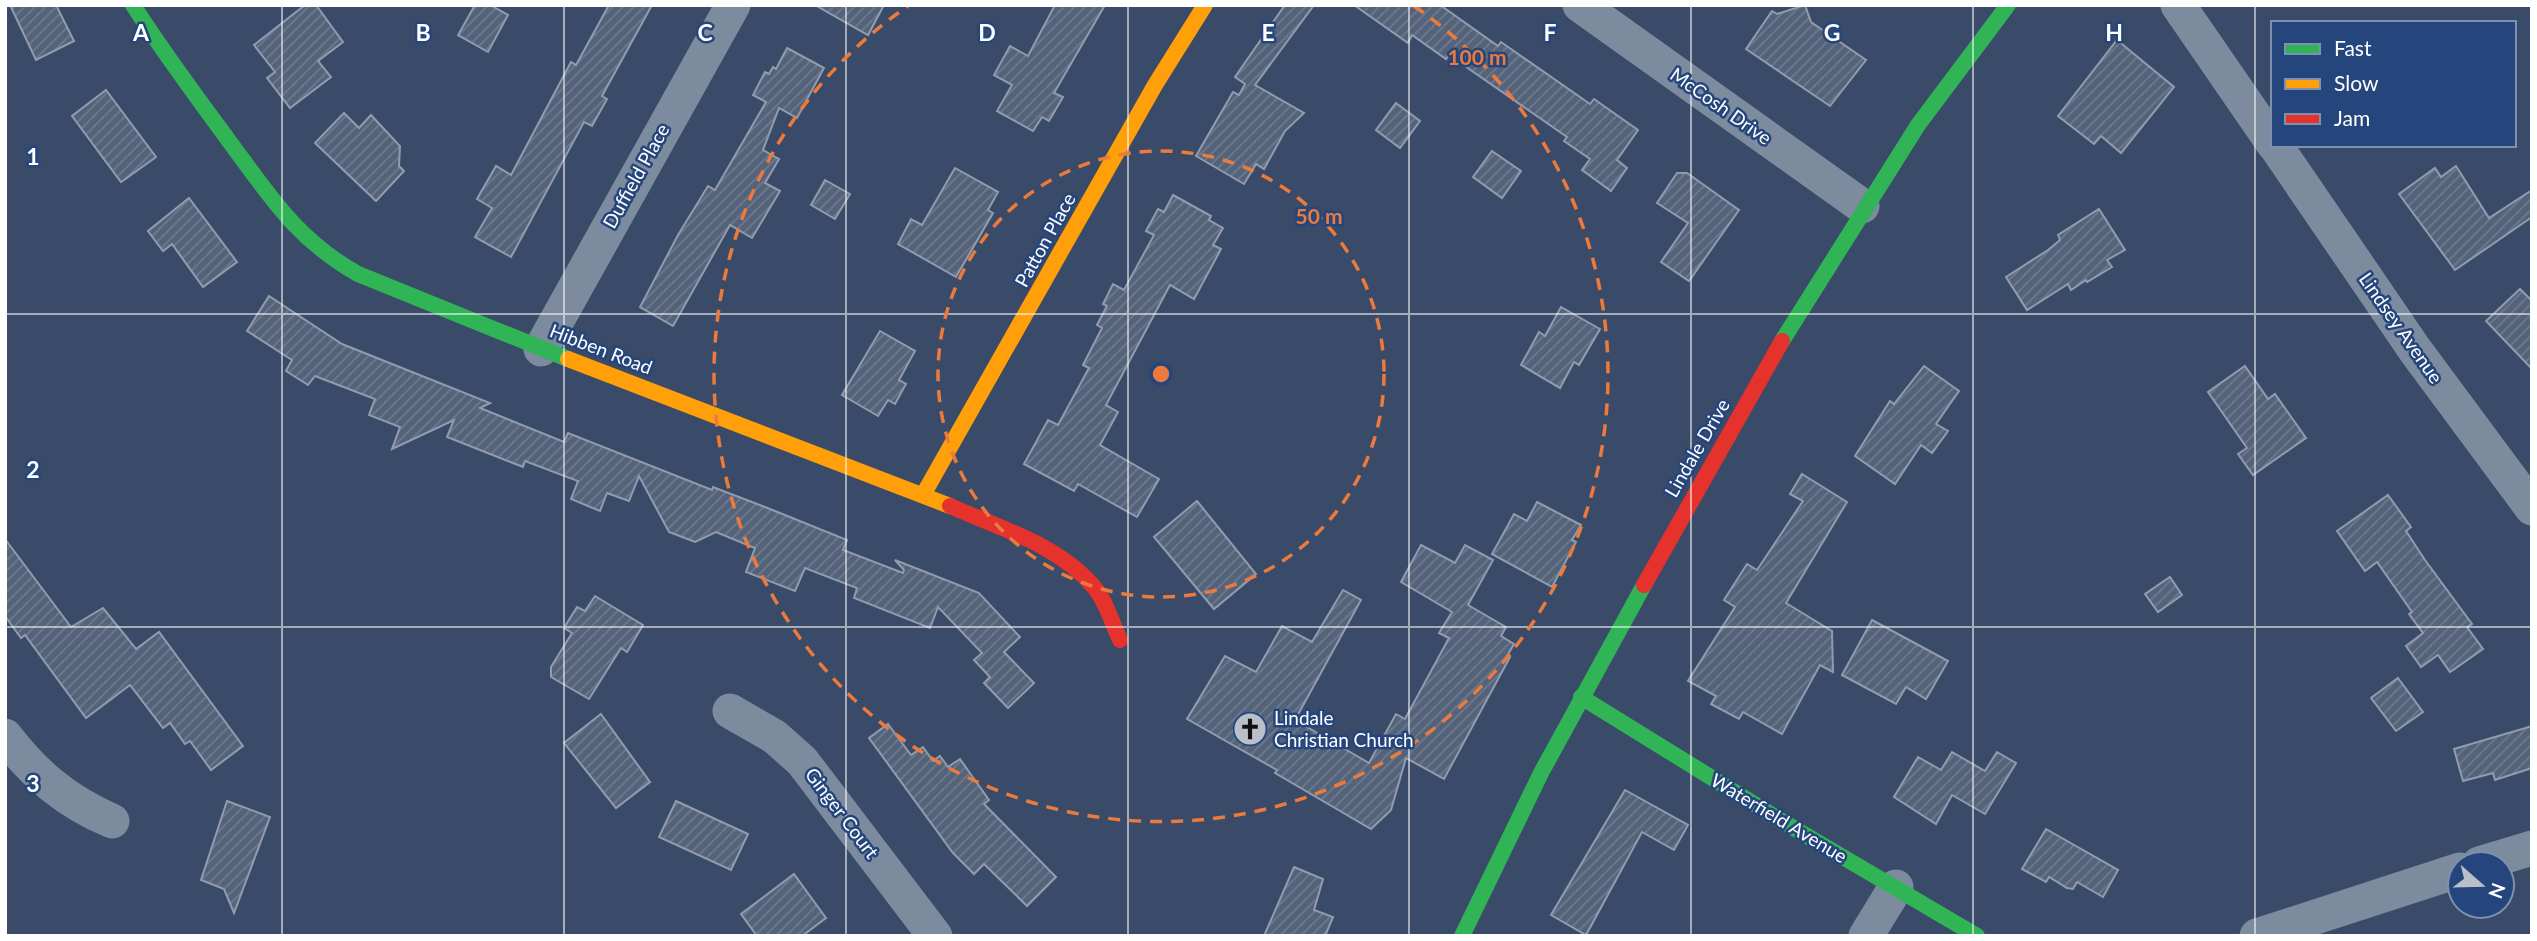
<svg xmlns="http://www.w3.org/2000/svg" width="2537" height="941" font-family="Lato,sans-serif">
	<defs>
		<pattern id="building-hatch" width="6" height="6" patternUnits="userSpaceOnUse" patternTransform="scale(1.75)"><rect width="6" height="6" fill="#54637a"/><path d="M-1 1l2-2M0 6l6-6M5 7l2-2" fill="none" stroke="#6e7a8e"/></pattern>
	</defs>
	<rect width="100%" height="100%" fill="#394b68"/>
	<!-- building -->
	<g fill="url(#building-hatch)" stroke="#919cae" stroke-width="2">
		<polygon points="10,5 56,5 74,41 36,60"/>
		<polygon points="305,5 316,5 343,42 318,61 331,77 290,108 267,78 275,72 254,45"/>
		<polygon points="475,5 490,5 508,15 488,52 458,35"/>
		<polygon points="609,5 652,5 602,96 607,99 592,126 584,122 511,257 475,237 492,208 477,199 496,166 511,175 571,62 576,65"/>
		<polygon points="815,5 884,5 868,35"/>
		<polygon points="1055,5 1105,5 1054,93 1063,97 1049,121 1042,117 1033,131 997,111 1012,85 994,75 1010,46 1028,56"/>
		<polygon points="1285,5 1314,5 1255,85 1304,113 1285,131 1264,169 1256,164 1244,184 1196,156 1233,92 1239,95 1245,84 1235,77"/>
		<polygon points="1354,5 1440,5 1498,46 1501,42 1590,104 1594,99 1638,130 1617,160 1627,168 1611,191 1582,170 1590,159 1564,141 1567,137 1449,55 1446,59 1412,35 1408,43"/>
		<polygon points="1805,5 1811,22 1866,60 1830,106 1746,49 1772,11 1777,14"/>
		<polygon points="2117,40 2174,87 2121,153 2101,136 2094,144 2058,116"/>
		<polygon points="787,48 824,68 797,118 779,108 763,150 779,159 765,183 780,191 752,238 730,225 673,326 640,307 678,235 708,186 715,190 766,102 753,95 765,72 769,74 773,67 776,69"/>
		<polygon points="106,90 156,157 121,182 72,116"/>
		<polygon points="1396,103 1420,121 1400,148 1376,130"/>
		<polygon points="344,113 359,128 371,115 400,146 399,166 404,171 376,201 315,143"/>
		<polygon points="1492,151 1521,171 1502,198 1473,177"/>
		<polygon points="2456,166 2489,218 2532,190 2532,217 2455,270 2399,194 2435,168 2441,177"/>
		<polygon points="955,168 998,192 988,210 993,213 956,277 898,244 911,219 922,225"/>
		<polygon points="1677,173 1687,173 1739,210 1689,281 1661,262 1688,223 1657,203"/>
		<polygon points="825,180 850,194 835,219 811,205"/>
		<polygon points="1173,195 1211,216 1209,220 1223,228 1213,245 1221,249 1194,299 1170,285 1106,405 1118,412 1100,445 1159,479 1137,517 1078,484 1074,491 1024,464 1048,420 1058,425 1089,368 1083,365 1102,328 1097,325 1107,306 1103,304 1113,284 1124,290 1154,235 1146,231 1158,209 1164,212"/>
		<polygon points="189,198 237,262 203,287 172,244 163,251 148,231"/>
		<polygon points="2099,209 2125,250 2107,260 2112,267 2087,282 2086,280 2071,290 2068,284 2027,310 2006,277 2048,250 2060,240 2058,235"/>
		<polygon points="2520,289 2532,301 2532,369 2486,321"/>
		<polygon points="269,296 342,344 490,403 480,408 564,442 568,433 712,490 713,487 770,509 847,540 843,550 903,573 904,570 895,560 979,593 1020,637 1004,652 1034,683 1008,708 984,683 990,677 974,660 982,653 938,607 930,628 854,598 857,588 805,568 795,591 746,572 755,548 716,532 695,542 669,532 639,476 629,501 607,493 600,511 571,499 578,481 525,461 523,467 447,437 454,420 392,449 400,427 369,415 375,399 315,376 308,385 286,371 292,360 247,331"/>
		<polygon points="1561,307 1600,329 1579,365 1574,362 1560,388 1521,365 1539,332 1545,336"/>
		<polygon points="880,331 915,351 899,380 906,384 895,404 888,400 878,416 842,395"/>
		<polygon points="1924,366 1959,391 1936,424 1948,431 1932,453 1921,445 1895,484 1855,456 1890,401 1894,404"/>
		<polygon points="2245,366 2268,399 2275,394 2306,438 2253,475 2238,454 2247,448 2208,392"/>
		<polygon points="1802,474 1847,502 1786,603 1832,631 1833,672 1820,665 1782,734 1743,712 1739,719 1711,704 1716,696 1688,681 1735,607 1724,600 1747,564 1757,570 1803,501 1790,494"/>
		<polygon points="2388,495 2411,527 2406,531 2425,560 2472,624 2467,627 2483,649 2450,672 2438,655 2421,667 2406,646 2423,633 2409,614 2412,612 2377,562 2365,571 2337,531"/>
		<polygon points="1197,501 1256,574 1214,609 1154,537"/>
		<polygon points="1537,502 1581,525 1572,540 1576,542 1552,587 1492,554 1514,514 1527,521"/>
		<polygon points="5,539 71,627 103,608 136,649 159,632 243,746 211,770 190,741 185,744 170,723 163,728 130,685 86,718 25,635 21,638 5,616"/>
		<polygon points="1421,545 1455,563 1465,545 1493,560 1468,605 1506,627 1501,636 1514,644 1507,656 1510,657 1444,779 1406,758 1391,810 1371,829 1275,773 1277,770 1187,719 1225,656 1256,672 1282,626 1312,642 1343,590 1361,600 1295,720 1369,763 1396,714 1405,719 1449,638 1439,633 1452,612 1401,582"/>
		<polygon points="2170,577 2182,595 2158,612 2145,594"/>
		<polygon points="595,596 643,625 627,652 621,648 589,699 551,677 551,667 572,633 564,628 577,607 585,611"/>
		<polygon points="1872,620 1948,661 1926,699 1906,687 1896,704 1842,675"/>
		<polygon points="2398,678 2423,712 2396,731 2371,698"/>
		<polygon points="601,714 650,782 616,808 564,743"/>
		<polygon points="888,724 911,755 923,747 933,761 940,756 948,767 960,759 989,800 984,804 1056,877 1027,906 984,864 974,874 953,853 869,738"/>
		<polygon points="2532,726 2532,768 2495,780 2493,773 2463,781 2454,749"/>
		<polygon points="1952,752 1985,771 1997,752 2016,763 1985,814 1952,795 1936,824 1894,797 1918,757 1941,770"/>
		<polygon points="1625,790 1688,825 1674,850 1642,832 1586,935 1551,915"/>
		<polygon points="227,801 270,817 234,913 224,889 201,880"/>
		<polygon points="676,801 748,834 731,870 659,837"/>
		<polygon points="2046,829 2118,870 2103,897 2077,882 2073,889 2067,888 2049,877 2046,882 2022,869"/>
		<polygon points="1294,867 1323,879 1314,910 1333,917 1325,936 1264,936"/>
		<polygon points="794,874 826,918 802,936 757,936 741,914"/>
	</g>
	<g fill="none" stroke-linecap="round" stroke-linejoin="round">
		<!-- street -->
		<g stroke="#7d8b9f" stroke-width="35">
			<polyline points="1580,5 1862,206"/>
			<polyline points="2178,5 2273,143"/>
			<polyline points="2275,145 2415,350 2532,508"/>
			<polyline points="541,349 733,5"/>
			<polyline points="730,711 775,737 802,761 935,936"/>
			<path d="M5,736C35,775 67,802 112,821"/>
			<polyline points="2479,864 2532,848"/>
			<polyline points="1866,936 1896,887"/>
			<polyline points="2257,936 2460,870"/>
		</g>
		<!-- fast -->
		<g stroke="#30b455" stroke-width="16">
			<path d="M133,5C163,52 196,96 229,141C270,196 296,239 358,274L568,359"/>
			<polyline points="1782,341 1918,125 2008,5"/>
			<polyline points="1581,697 1780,820 1977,936"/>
			<polyline points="1462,936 1541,773 1644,585"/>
		</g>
		<!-- slow -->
		<g stroke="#ff9f0a" stroke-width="16">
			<polyline points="568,359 950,506"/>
			<polyline points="923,495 1155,85 1205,5"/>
		</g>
		<!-- jam -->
		<g stroke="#e5322d" stroke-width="16">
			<path d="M950,506C999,528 1058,544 1094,587C1106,601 1112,623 1120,640"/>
			<polyline points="1644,585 1782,341"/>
		</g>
	</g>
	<!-- grid -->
	<path fill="none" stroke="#fff" stroke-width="2" stroke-opacity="0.55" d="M282,5V936M564,5V936M846,5V936M1128,5V936M1409,5V936M1691,5V936M1973,5V936M2255,5V936M5,314H2532M5,627H2532"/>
	<!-- distance rings -->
	<g fill="none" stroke="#ed7a3d" stroke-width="3.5" stroke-dasharray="12 9">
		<circle cx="1161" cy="374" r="223"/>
		<path d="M1414 6A447 447 0 1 1 908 6"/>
	</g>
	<!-- icons -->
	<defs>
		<symbol id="church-disc" viewBox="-11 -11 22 22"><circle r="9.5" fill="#bac0ca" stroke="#25467c"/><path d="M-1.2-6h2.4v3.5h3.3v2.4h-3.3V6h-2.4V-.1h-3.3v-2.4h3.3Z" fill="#111"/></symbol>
	</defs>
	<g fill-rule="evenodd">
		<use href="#church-disc" x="1231" y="710" width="38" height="38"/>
	</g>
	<g text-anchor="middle" stroke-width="5" stroke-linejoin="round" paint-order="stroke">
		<!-- street labels -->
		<g font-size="19" fill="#fff" stroke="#25467c">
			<text transform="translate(1721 106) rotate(35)" y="7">McCosh Drive</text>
			<text transform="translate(636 176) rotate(-61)" y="7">Duffield Place</text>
			<text transform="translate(1045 240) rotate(-61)" y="7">Patton Place</text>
			<text transform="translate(2401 328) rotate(55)" y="7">Lindsey Avenue</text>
			<text transform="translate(601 349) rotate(21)" y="7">Hibben Road</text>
			<text transform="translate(1697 448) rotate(-60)" y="7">Lindale Drive</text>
			<text transform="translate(842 813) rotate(53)" y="7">Ginger Court</text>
			<text transform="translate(1779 818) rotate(31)" y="7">Waterfield Avenue</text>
		</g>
		<!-- poi labels -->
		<g font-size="19" fill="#fff" stroke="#25467c" text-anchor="start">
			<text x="1274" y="725">Lindale<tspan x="1274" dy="22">Christian Church</tspan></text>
		</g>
	</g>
	<g font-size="23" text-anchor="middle" font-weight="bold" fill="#fff" stroke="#25467c" stroke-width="5" stroke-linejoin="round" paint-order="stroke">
		<text x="141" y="41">A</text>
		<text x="423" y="41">B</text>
		<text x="705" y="41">C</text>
		<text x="987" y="41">D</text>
		<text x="1268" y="41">E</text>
		<text x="1550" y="41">F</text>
		<text x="1832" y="41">G</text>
		<text x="2114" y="41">H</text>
		<text x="33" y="165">1</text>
		<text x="33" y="478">2</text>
		<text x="33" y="792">3</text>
	</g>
	<circle cx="1161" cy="374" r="10" fill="#ed7a3d" stroke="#25467c" stroke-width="3.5"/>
	<g font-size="21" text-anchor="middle" font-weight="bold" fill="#ed7a3d" stroke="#25467c" stroke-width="5" stroke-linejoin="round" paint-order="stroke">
		<text x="1477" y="65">100 m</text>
		<text x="1319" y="224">50 m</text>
	</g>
	<!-- border -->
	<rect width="2537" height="941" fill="none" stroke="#ffffff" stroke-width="14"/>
	<!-- legend -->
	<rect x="2271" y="21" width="245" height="126" fill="#25467c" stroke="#7c90b0" stroke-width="2"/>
	<rect x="2285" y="44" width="35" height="10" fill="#30b455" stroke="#7c90b0" stroke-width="2"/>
	<text x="2334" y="56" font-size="21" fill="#ffffff">Fast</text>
	<rect x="2285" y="79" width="35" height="10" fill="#ff9f0a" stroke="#7c90b0" stroke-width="2"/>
	<text x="2334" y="91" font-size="21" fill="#ffffff">Slow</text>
	<rect x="2285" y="114" width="35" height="10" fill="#e5322d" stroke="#7c90b0" stroke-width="2"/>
	<text x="2334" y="126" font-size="21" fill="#ffffff">Jam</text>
	<!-- north arrow -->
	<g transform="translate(2481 885) rotate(110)"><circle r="33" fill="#25467c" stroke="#7c90b0" stroke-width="2"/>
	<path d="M0-5L12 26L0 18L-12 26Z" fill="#bac0ca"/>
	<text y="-10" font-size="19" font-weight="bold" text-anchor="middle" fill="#ffffff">N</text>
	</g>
</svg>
